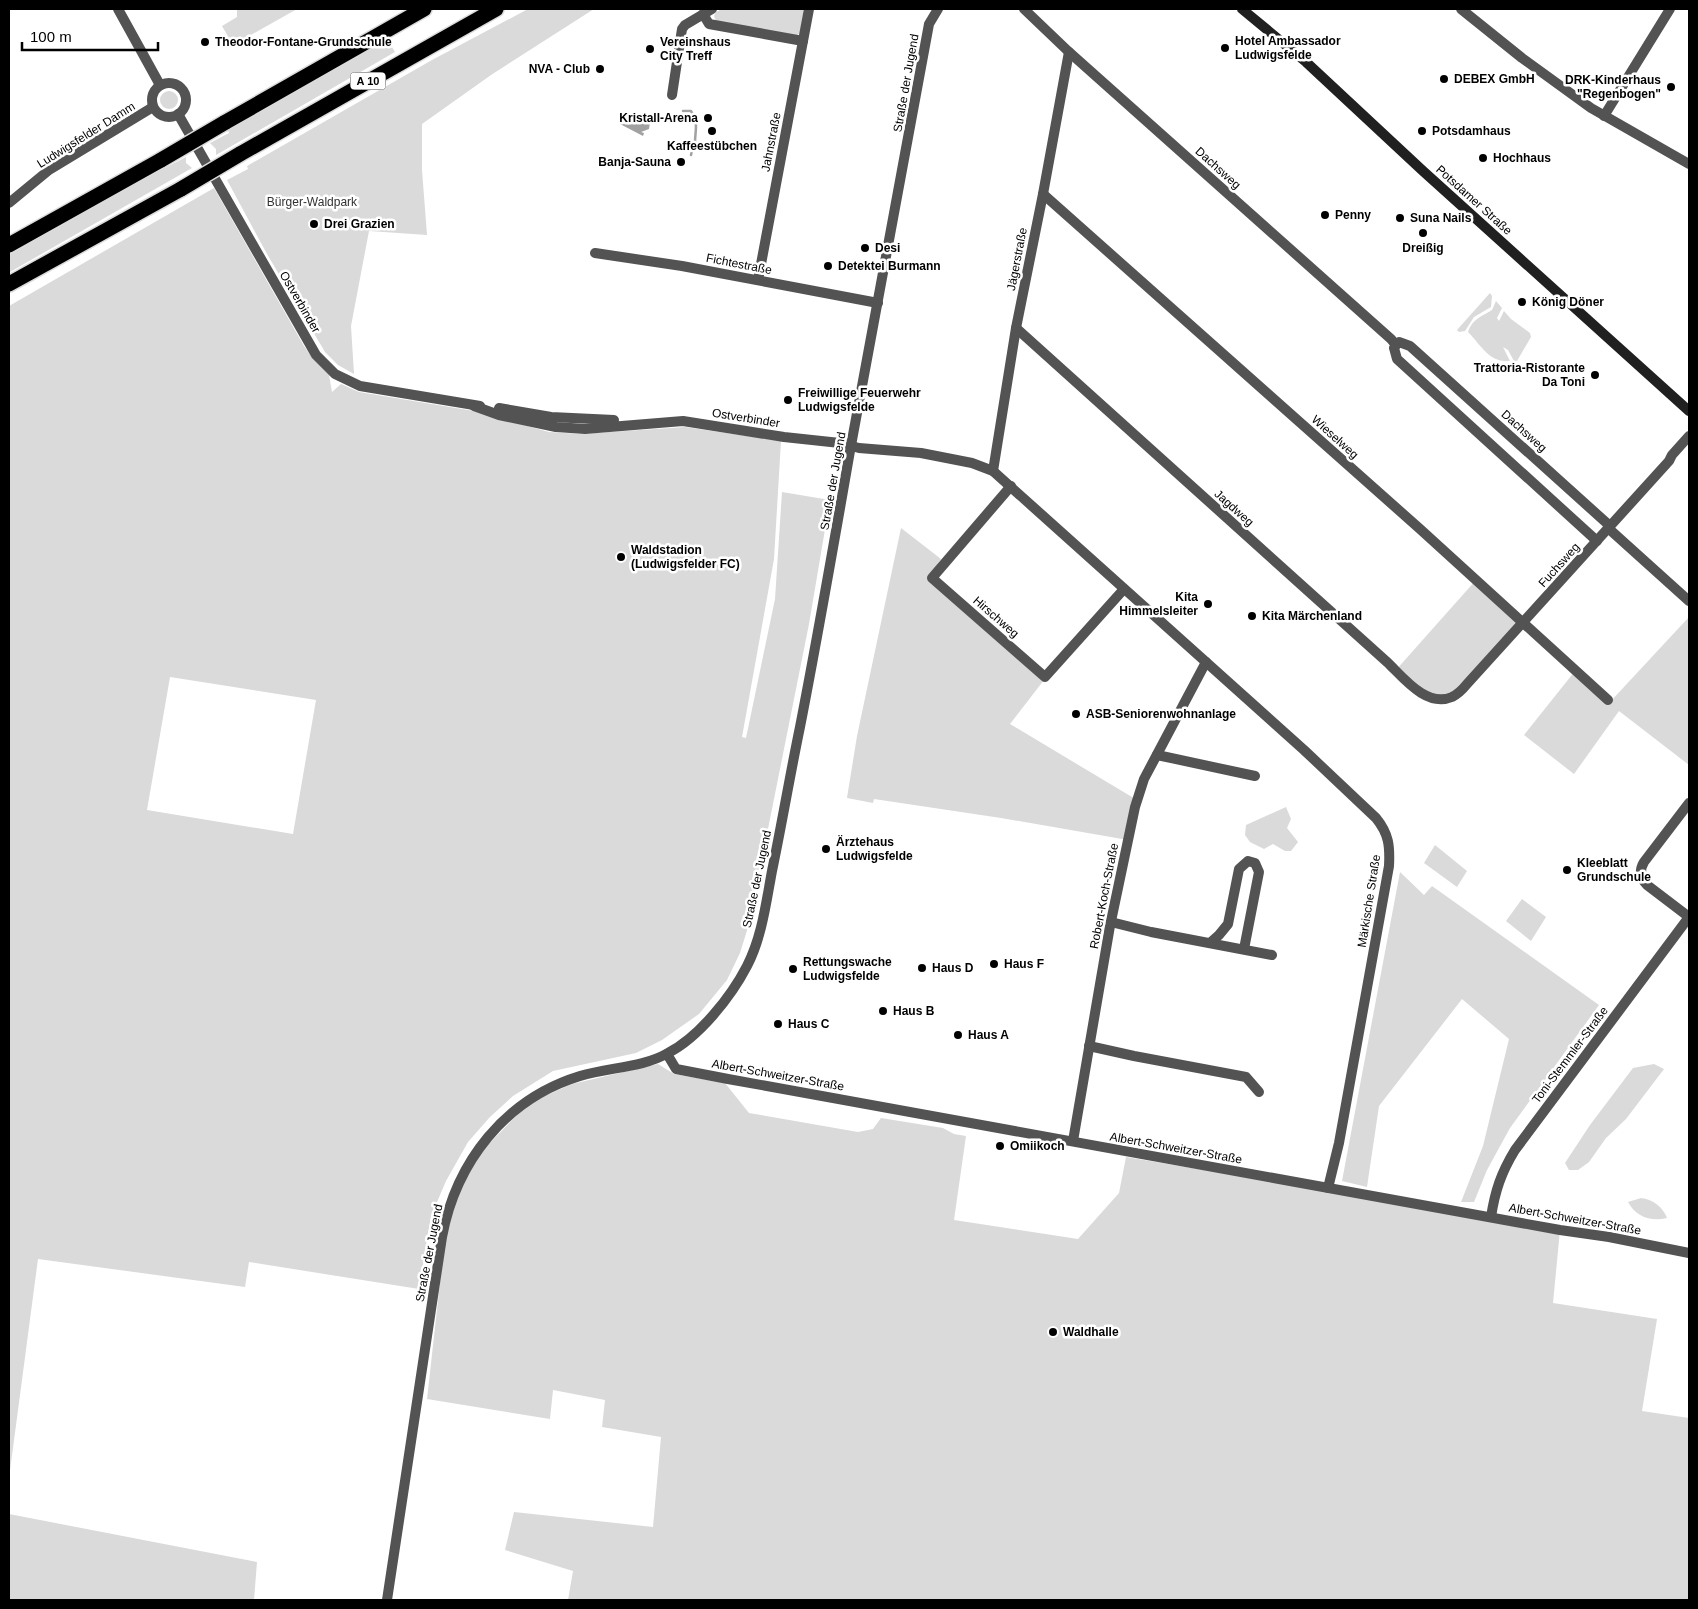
<svg xmlns="http://www.w3.org/2000/svg" width="1698" height="1609" font-family="Arial,sans-serif">
	<rect width="100%" height="100%" fill="#fff"/>
	<!-- green -->
	<g fill="#dadada" fill-rule="evenodd">
		<polygon points="237,9 297,9 233,45 222,26 237,17"/>
		<polygon points="528,9 594,9 491,75 422,124 422,170 427,235 369,231 351,326 354,374 338,365 325,352 267,254 227,180 248,169 247,166 432,60"/>
		<polygon points="722,9 804,9 800,33 796,36 716,21 714,16 716,12"/>
		<polygon points="387,39 395,52 216,155 216,149 210,143 229,133 228,130"/>
		<circle cx="169" cy="100" r="9"/>
		<polygon points="186,157 186,163 192,168 10,272 9,255 164,166 165,168"/>
		<path d="M214,188L304,346L313,359L329,375L332,392L341,384L359,392L474,411L549,432L581,434L685,427L781,441L774,559L742,737L746,738L775,599L782,492L830,500L809,624L749,924L740,953L727,980L699,1014L662,1040L636,1053L553,1071L513,1096L490,1117L468,1142L446,1181L431,1216L419,1289L249,1262L245,1287L38,1259L9,1478V306ZM170,677L316,700L293,834L147,810Z"/>
		<polygon points="1490,293 1492,296 1491,307 1474,317 1465,331 1459,332 1457,330"/>
		<path d="M1496,301L1502,308L1497,318L1499,321L1504,311L1511,319L1530,333L1531,337L1517,361H1514L1508,350L1503,347L1510,361C1489,363 1482,346 1468,332C1472,319 1482,316 1492,310Z"/>
		<polygon points="901,528 941,559 928,578 1044,680 1010,724 1137,800 1128,840 1001,818 874,799 873,803 847,798 857,736"/>
		<polygon points="1476,580 1523,623 1451,697 1439,700 1396,670"/>
		<polygon points="1689,617 1689,765 1619,711 1574,774 1524,735 1575,671 1610,702"/>
		<polygon points="1286,807 1291,819 1287,828 1298,842 1291,851 1285,851 1273,844 1264,849 1250,842 1245,835 1246,825"/>
		<polygon points="1435,845 1467,871 1457,887 1424,863"/>
		<polygon points="1400,872 1424,895 1432,886 1599,1005 1510,1128 1487,1170 1474,1202 1461,1202 1483,1146 1509,1039 1462,999 1379,1106 1367,1187 1342,1181"/>
		<polygon points="1522,899 1546,917 1531,941 1506,921"/>
		<polygon points="658,1064 674,1074 725,1083 749,1113 858,1132 873,1129 881,1118 943,1128 954,1134 966,1136 954,1220 1078,1239 1119,1193 1126,1157 1560,1230 1553,1303 1657,1319 1642,1411 1689,1418 1689,1600 568,1600 573,1571 505,1550 514,1512 653,1527 661,1437 602,1427 605,1400 553,1390 550,1419 427,1399 445,1238 462,1184 483,1150 518,1114 538,1099 572,1084"/>
		<polygon points="1654,1064 1664,1069 1626,1119 1606,1138 1589,1162 1578,1170 1569,1170 1565,1163 1590,1125 1633,1068"/>
		<path d="M1641,1198C1652,1199 1663,1207 1667,1218C1651,1222 1636,1217 1628,1202Z"/>
		<polygon points="9,1514 257,1562 254,1600 9,1600"/>
	</g>
	<!-- water -->
	<path fill="#a1a1a1" d="M633,113L640,116L636,121L638,125V120C642,116 647,117 650,122L649,129L641,132L644,133L643,136L620,124L625,116Z"/>
	<g fill="none" stroke-linecap="round" stroke-linejoin="round">
		<!-- stream -->
		<path stroke="#a1a1a1" stroke-width="2.5" d="M683,111H691C699,124 695,129 695,143L693,146L691,155"/>
		<defs>
			<g id="motorway">
				<polyline points="224,123 424,9"/>
				<polyline points="240,154 496,9"/>
				<polyline points="9,245 161,160"/>
				<polyline points="9,284 181,189"/>
			</g>
		</defs>
		<!-- motorway casing -->
		<use href="#motorway" stroke="#dbdbdb" stroke-width="18"/>
		<!-- minor -->
		<g stroke="#535353" stroke-width="10">
			<polyline points="118,9 160,85"/>
			<polyline points="1024,9 1069,52 1391,339 1396,345 1394,348 1397,359 1597,541"/>
			<polyline points="1461,9 1522,58 1591,108 1689,164"/>
			<polyline points="703,14 709,24 803,41"/>
			<circle cx="169" cy="100" r="17"/>
			<polyline points="672,95 682,29 685,25 712,9"/>
			<polyline points="178,114 316,355 335,374 360,386 480,406"/>
			<polyline points="1604,116 1670,9"/>
			<polyline points="1043,194 1420,529 1608,700"/>
			<polyline points="9,203 49,170 153,107"/>
			<polyline points="595,253 682,266 878,303"/>
			<polyline points="758,280 809,9"/>
			<path d="M1016,328L1387,662C1403,677 1426,708 1452,697C1458,694 1463,689 1467,684L1669,461L1672,455L1689,436"/>
			<polyline points="1396,345 1399,342 1410,346 1610,526"/>
			<path d="M474,406L499,415L556,427L585,429L683,421L784,437L840,443L859,448L921,453L972,463L993,471L1304,750L1376,818C1389,834 1390,846 1389,866L1339,1143L1328,1188"/>
			<polyline points="499,408 551,417 614,420"/>
			<polyline points="993,471 1016,328 1043,194 1069,52"/>
			<polyline points="1011,486 932,578 1045,677 1124,589"/>
			<polyline points="1608,528 1689,601"/>
			<polyline points="1157,755 1255,776"/>
			<path d="M1689,803L1644,862C1639,870 1640,878 1647,885L1689,917"/>
			<polyline points="1111,922 1151,932 1272,955"/>
			<polyline points="1210,943 1219,935 1228,924 1239,869 1248,861 1255,863 1259,872 1244,949"/>
			<polyline points="1089,1046 1134,1056 1246,1077 1259,1092"/>
			<polyline points="667,1054 676,1069 728,1079 1560,1230 1609,1237 1689,1253"/>
			<polyline points="1073,1141 1110,926 1135,807 1144,779 1206,662"/>
			<path d="M1491,1217C1495,1191 1501,1173 1515,1150L1689,917"/>
			<path d="M387,1600L442,1237C456,1162 505,1099 580,1076C609,1067 642,1068 668,1053C699,1037 731,997 747,966C762,937 766,903 772,871C782,823 790,775 800,727C818,635 834,543 850,451C876,309 903,167 929,24L938,9"/>
		</g>
		<!-- secondary -->
		<polyline stroke="#202020" stroke-width="10" points="1242,9 1306,62 1423,171 1689,411"/>
		<!-- motorway -->
		<use href="#motorway" stroke="#000" stroke-width="15"/>
		<defs>
			<g id="motorway-bridge">
				<polyline points="161,160 224,123"/>
				<polyline points="181,189 240,154"/>
			</g>
		</defs>
		<!-- motorway-bridge casing -->
		<use href="#motorway-bridge" stroke="#dbdbdb" stroke-width="18" stroke-linecap="butt"/>
		<!-- motorway-bridge -->
		<use href="#motorway-bridge" stroke="#000" stroke-width="15"/>
	</g>
	<!-- markers -->
	<g fill="#000" stroke="#fff" stroke-width="2">
		<circle cx="205" cy="42" r="5"/>
		<circle cx="1225" cy="48" r="5"/>
		<circle cx="650" cy="49" r="5"/>
		<circle cx="600" cy="69" r="5"/>
		<circle cx="1444" cy="79" r="5"/>
		<circle cx="1671" cy="87" r="5"/>
		<circle cx="708" cy="118" r="5"/>
		<circle cx="712" cy="131" r="5"/>
		<circle cx="1422" cy="131" r="5"/>
		<circle cx="1483" cy="158" r="5"/>
		<circle cx="681" cy="162" r="5"/>
		<circle cx="1325" cy="215" r="5"/>
		<circle cx="1400" cy="218" r="5"/>
		<circle cx="314" cy="224" r="5"/>
		<circle cx="1423" cy="233" r="5"/>
		<circle cx="865" cy="248" r="5"/>
		<circle cx="828" cy="266" r="5"/>
		<circle cx="1522" cy="302" r="5"/>
		<circle cx="1595" cy="375" r="5"/>
		<circle cx="788" cy="400" r="5"/>
		<circle cx="621" cy="557" r="5"/>
		<circle cx="1208" cy="604" r="5"/>
		<circle cx="1252" cy="616" r="5"/>
		<circle cx="1076" cy="714" r="5"/>
		<circle cx="826" cy="849" r="5"/>
		<circle cx="1567" cy="870" r="5"/>
		<circle cx="994" cy="964" r="5"/>
		<circle cx="922" cy="968" r="5"/>
		<circle cx="793" cy="969" r="5"/>
		<circle cx="883" cy="1011" r="5"/>
		<circle cx="778" cy="1024" r="5"/>
		<circle cx="958" cy="1035" r="5"/>
		<circle cx="1000" cy="1146" r="5"/>
		<circle cx="1053" cy="1332" r="5"/>
	</g>
	<g text-anchor="middle" stroke-width="5" stroke-linejoin="round" paint-order="stroke">
		<!-- shield labels -->
		<rect fill="#fff" stroke="#4c4c4c" stroke-width="1" x="350.5" y="72.5" width="35" height="17" rx="4"/>
		<g font-size="11" font-weight="bold" fill="#000">
			<text x="368" y="85">A 10</text>
		</g>
		<!-- poi labels -->
		<g font-size="12" font-weight="bold" fill="#000" stroke="#fff" text-anchor="start">
			<text x="1235" y="45">Hotel Ambassador<tspan x="1235" dy="14">Ludwigsfelde</tspan></text>
			<text x="215" y="46">Theodor-Fontane-Grundschule</text>
			<text x="660" y="46">Vereinshaus<tspan x="660" dy="14">City Treff</tspan></text>
			<text x="590" y="73" text-anchor="end">NVA - Club</text>
			<text x="1454" y="83">DEBEX GmbH</text>
			<text x="1661" y="84" text-anchor="end">DRK-Kinderhaus<tspan x="1661" dy="14">"Regenbogen"</tspan></text>
			<text x="698" y="122" text-anchor="end">Kristall-Arena</text>
			<text x="1432" y="135">Potsdamhaus</text>
			<text x="712" y="150" text-anchor="middle">Kaffeestübchen</text>
			<text x="1493" y="162">Hochhaus</text>
			<text x="671" y="166" text-anchor="end">Banja-Sauna</text>
			<text x="1335" y="219">Penny</text>
			<text x="1410" y="222">Suna Nails</text>
			<text x="324" y="228">Drei Grazien</text>
			<text x="875" y="252">Desi</text>
			<text x="1423" y="252" text-anchor="middle">Dreißig</text>
			<text x="838" y="270">Detektei Burmann</text>
			<text x="1532" y="306">König Döner</text>
			<text x="1585" y="372" text-anchor="end">Trattoria-Ristorante<tspan x="1585" dy="14">Da Toni</tspan></text>
			<text x="798" y="397">Freiwillige Feuerwehr<tspan x="798" dy="14">Ludwigsfelde</tspan></text>
			<text x="631" y="554">Waldstadion<tspan x="631" dy="14">(Ludwigsfelder FC)</tspan></text>
			<text x="1198" y="601" text-anchor="end">Kita<tspan x="1198" dy="14">Himmelsleiter</tspan></text>
			<text x="1262" y="620">Kita Märchenland</text>
			<text x="1086" y="718">ASB-Seniorenwohnanlage</text>
			<text x="836" y="846">Ärztehaus<tspan x="836" dy="14">Ludwigsfelde</tspan></text>
			<text x="1577" y="867">Kleeblatt<tspan x="1577" dy="14">Grundschule</tspan></text>
			<text x="803" y="966">Rettungswache<tspan x="803" dy="14">Ludwigsfelde</tspan></text>
			<text x="1004" y="968">Haus F</text>
			<text x="932" y="972">Haus D</text>
			<text x="893" y="1015">Haus B</text>
			<text x="788" y="1028">Haus C</text>
			<text x="968" y="1039">Haus A</text>
			<text x="1010" y="1150">Omiikoch</text>
			<text x="1063" y="1336">Waldhalle</text>
		</g>
		<!-- street labels -->
		<g font-size="12" fill="#000" stroke="#fff">
			<text transform="translate(906 83) rotate(-80)" y="4">Straße der Jugend</text>
			<text transform="translate(86 135) rotate(-32)" y="4">Ludwigsfelder Damm</text>
			<text transform="translate(771 142) rotate(-79)" y="4">Jahnstraße</text>
			<text transform="translate(1218 168) rotate(42)" y="4">Dachsweg</text>
			<text transform="translate(1474 200) rotate(42)" y="4">Potsdamer Straße</text>
			<text transform="translate(1017 259) rotate(-79)" y="4">Jägerstraße</text>
			<text transform="translate(739 264) rotate(11)" y="4">Fichtestraße</text>
			<text transform="translate(300 302) rotate(60)" y="4">Ostverbinder</text>
			<text transform="translate(746 418) rotate(9)" y="4">Ostverbinder</text>
			<text transform="translate(1524 431) rotate(42)" y="4">Dachsweg</text>
			<text transform="translate(1335 437) rotate(42)" y="4">Wieselweg</text>
			<text transform="translate(833 481) rotate(-80)" y="4">Straße der Jugend</text>
			<text transform="translate(1234 508) rotate(42)" y="4">Jagdweg</text>
			<text transform="translate(1559 565) rotate(-48)" y="4">Fuchsweg</text>
			<text transform="translate(996 617) rotate(41)" y="4">Hirschweg</text>
			<text transform="translate(757 879) rotate(-78)" y="4">Straße der Jugend</text>
			<text transform="translate(1104 896) rotate(-79)" y="4">Robert-Koch-Straße</text>
			<text transform="translate(1369 901) rotate(-81)" y="4">Märkische Straße</text>
			<text transform="translate(1570 1055) rotate(-53)" y="4">Toni-Stemmler-Straße</text>
			<text transform="translate(778 1075) rotate(10)" y="4">Albert-Schweitzer-Straße</text>
			<text transform="translate(1176 1148) rotate(10)" y="4">Albert-Schweitzer-Straße</text>
			<text transform="translate(1575 1219) rotate(10)" y="4">Albert-Schweitzer-Straße</text>
			<text transform="translate(429 1253) rotate(-79)" y="4">Straße der Jugend</text>
		</g>
		<!-- park labels -->
		<g font-size="12" fill="#313131" stroke="#fff">
			<text x="312" y="206">Bürger-Waldpark</text>
		</g>
	</g>
	<!-- border -->
	<rect width="1698" height="1609" fill="none" stroke="#000000" stroke-width="20"/>
	<!-- scale -->
	<path d="M22 42v8h136v-8" fill="none" stroke="#000000" stroke-width="2.5"/>
	<text x="30" y="42" font-size="15" fill="#000000" stroke="#ffffff" stroke-width="4" paint-order="stroke">100 m</text>
</svg>
